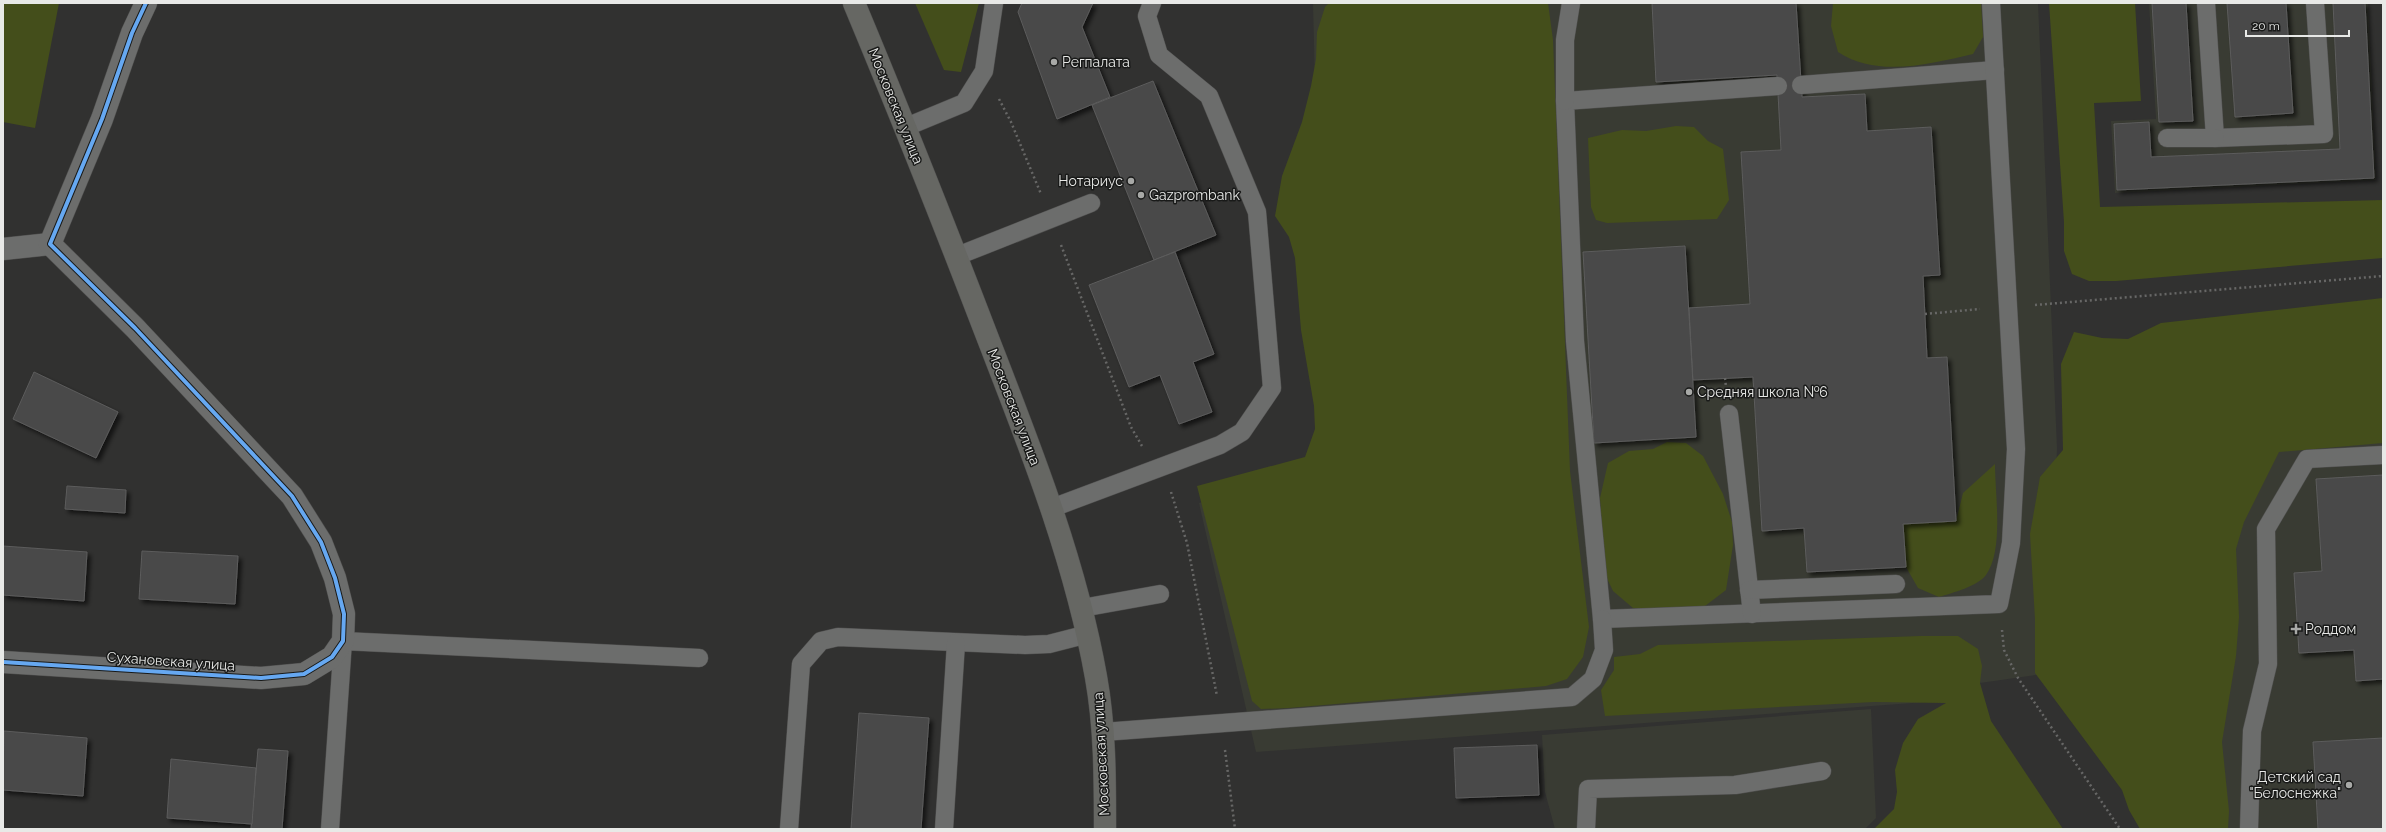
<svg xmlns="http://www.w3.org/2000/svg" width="2386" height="832" font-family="Raleway,sans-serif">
	<defs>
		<filter id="shadow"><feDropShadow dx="3.5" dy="3.5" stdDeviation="2" flood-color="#0009"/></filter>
	</defs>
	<rect width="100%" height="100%" fill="#313130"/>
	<!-- built -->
	<g fill="#393b33">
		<polygon points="2038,3 2057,448 2049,673 1980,683 1926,702 1256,752 1199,503 1330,468 1318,205 1313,4"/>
		<polygon points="2149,3 2368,3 2376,180 2115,193 2111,121 2156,119"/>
		<polygon points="2383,330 2383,829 2225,829 2199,519"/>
		<polygon points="1871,709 1876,818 1865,829 1555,829 1545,792 1542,735"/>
	</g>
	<!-- green -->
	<g fill="#444e1b">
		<polygon points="3,3 59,3 35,128 3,122"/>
		<polygon points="915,3 979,3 961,72 944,70"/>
		<polygon points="1329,3 1548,3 1553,40 1570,471 1589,627 1583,657 1567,679 1546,686 1288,708 1261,709 1252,701 1197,486 1305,457 1315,429 1314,406 1301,330 1295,258 1289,237 1275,216 1282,176 1302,122 1311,86 1316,59 1317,32 1325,7"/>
		<path d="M1833,3H1981L1983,37L1973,54C1930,64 1877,78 1838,52L1831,26Z"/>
		<polygon points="2049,3 2135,3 2141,101 2094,103 2100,207 2383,200 2383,258 2116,281 2089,281 2072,274 2064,251 2064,222"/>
		<polygon points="1676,126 1694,127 1708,141 1723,149 1729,200 1717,219 1607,223 1596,220 1591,207 1588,138 1622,130 1646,131"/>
		<polygon points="2383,298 2383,443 2279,452 2244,522 2236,549 2239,617 2236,656 2222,742 2229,811 2228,829 2140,829 2129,810 2122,790 2035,673 2035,619 2030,534 2040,477 2063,450 2061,364 2074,332 2102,338 2128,339 2161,323"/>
		<polygon points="1667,442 1686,443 1703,456 1723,494 1732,522 1733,545 1726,590 1705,606 1679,610 1654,611 1633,608 1613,591 1602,568 1603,545 1600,498 1608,463 1629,451 1653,449"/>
		<path d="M1995,464C1995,495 2004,550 1986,575C1978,586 1952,593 1939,597L1918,588L1906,567L1903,524L1956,521L1963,493Z"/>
		<polygon points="1921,636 1958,636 1978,649 1982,666 1980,683 1991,721 2063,829 1874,829 1894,809 1897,792 1895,770 1903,743 1918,719 1946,703 1874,702 1605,716 1601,690 1614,670 1614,657 1640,654 1658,645"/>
	</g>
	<!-- building -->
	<g fill="#484848" stroke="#5c5c5c" filter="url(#shadow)">
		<polygon points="1022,3 1093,3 1082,27 1110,97 1057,119 1018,12"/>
		<polygon points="1652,3 1796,3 1802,97 1865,94 1867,131 1931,127 1940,275 1923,276 1927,358 1947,357 1956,521 1903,524 1906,567 1807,572 1804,528 1762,531 1753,377 1693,380 1689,308 1750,304 1741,152 1781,150 1777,75 1656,82"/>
		<polygon points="2152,3 2186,3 2193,121 2159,122"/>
		<polygon points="2227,3 2286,3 2293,113 2235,117"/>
		<polygon points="2333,3 2365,3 2374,178 2117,190 2114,124 2149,122 2151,157 2340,149"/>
		<polygon points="1153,81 1216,235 1154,260 1092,105"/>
		<polygon points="1685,246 1696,437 1594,443 1583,252"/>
		<polygon points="1175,252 1214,354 1193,362 1212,412 1179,424 1160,375 1129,387 1089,285"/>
		<polygon points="34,372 118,412 96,458 13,419"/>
		<polygon points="2383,475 2383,679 2356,681 2354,650 2299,653 2294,573 2322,571 2316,479"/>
		<polygon points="67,486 126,490 125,513 65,509"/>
		<polygon points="3,546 87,552 84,601 3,595"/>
		<polygon points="142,551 238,556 235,604 139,599"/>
		<polygon points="859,713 929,718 921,829 851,829"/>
		<polygon points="4,731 87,738 83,796 3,790"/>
		<polygon points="2383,738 2383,829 2318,829 2313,742"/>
		<polygon points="1537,745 1539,795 1456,798 1454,748"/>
		<polygon points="258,749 288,751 282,829 251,829"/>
		<polygon points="171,759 256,768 252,824 167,818"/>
	</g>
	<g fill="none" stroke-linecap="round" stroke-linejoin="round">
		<defs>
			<g id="lane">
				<polyline points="2206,3 2215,138 2324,134 2315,3"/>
				<polyline points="1801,85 1995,70"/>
				<polyline points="1778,86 1565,101 1575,341 1602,619 1999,604 2011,543 2016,449 1991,3"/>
				<polyline points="1565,101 1565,40 1571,3"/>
				<polyline points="906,127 964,103 984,71 994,3"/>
				<polyline points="2167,138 2215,138"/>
				<polyline points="957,256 1091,203"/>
				<polyline points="1729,414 1752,614"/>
				<polyline points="1052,508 1220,445 1242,432 1272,388 1257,212 1209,96 1159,55 1147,16 1152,3"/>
				<polyline points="1749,590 1896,584"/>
				<polyline points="1082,608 1160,594"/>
				<polyline points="1103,732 1572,697 1593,679 1604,650 1602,619"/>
				<polyline points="330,829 343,641 699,658"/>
				<polyline points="789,829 801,664 821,641 838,637 1025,645 1049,644 1088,634"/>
				<polyline points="944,829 956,643"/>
				<polyline points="1586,829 1588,789 1735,785 1822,771"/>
				<polyline points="2249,829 2252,731 2268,664 2266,529 2307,459 2383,455"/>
			</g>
			<g id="street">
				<polyline points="3,249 50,244"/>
				<polyline points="3,662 261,678 304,674 332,657 343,641 344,614 335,578 321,542 292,496 135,328 50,244 102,119 132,33 146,3"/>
			</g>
			<path id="secondary" d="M854,3C900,113 944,224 987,336C1030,447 1075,559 1096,677C1105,727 1105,778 1105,829"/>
		</defs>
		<!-- lane casing -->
		<use href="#lane" stroke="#4f4f4e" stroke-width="19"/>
		<!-- street casing -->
		<use href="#street" stroke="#4f4f4e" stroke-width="23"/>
		<!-- secondary casing -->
		<use href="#secondary" stroke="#4f4f4e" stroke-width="23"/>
		<!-- path -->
		<g stroke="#676766" stroke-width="2.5" stroke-dasharray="2 3" stroke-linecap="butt">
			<polyline points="999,99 1011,122 1041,194"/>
			<polyline points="1061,245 1131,427 1142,446"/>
			<polyline points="2035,305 2383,276"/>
			<polyline points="1925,314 1980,309"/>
			<polyline points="1725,378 1726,387"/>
			<polyline points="1171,492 1187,543 1217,696"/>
			<polyline points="2002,630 2004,650 2018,678 2120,829"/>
			<polyline points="1225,750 1235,829"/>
		</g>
		<!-- lane -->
		<use href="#lane" stroke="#6c6d6c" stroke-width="18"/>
		<!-- street -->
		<use href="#street" stroke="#6c6d6c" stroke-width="22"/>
		<!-- secondary -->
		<use href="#secondary" stroke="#666763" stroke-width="22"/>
		<defs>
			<polyline id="cycleway" points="3,662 261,678 304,674 332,657 343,641 344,614 335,578 321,542 292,496 135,328 50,244 102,119 132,33 146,3"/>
		</defs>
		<!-- cycleway casing -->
		<use href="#cycleway" stroke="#191a19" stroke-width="6"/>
		<!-- cycleway -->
		<use href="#cycleway" stroke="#66a8f1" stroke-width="4"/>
	</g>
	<!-- markers -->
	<g fill="#a8a9a7" stroke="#191a19" stroke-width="1.5">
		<circle cx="1054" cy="62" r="4"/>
		<circle cx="1131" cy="181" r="4"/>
		<circle cx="1141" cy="195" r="4"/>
		<circle cx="1689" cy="392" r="4"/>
		<path d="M2294 623h4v4h4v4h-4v4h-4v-4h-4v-4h4z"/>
		<circle cx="2349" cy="785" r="4"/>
	</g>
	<g text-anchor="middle" stroke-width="3" stroke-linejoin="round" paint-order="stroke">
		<!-- poi labels -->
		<g font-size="14" fill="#e8e9e7" stroke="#191a19" text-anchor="start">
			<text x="1062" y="67">Регпалата</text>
			<text x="1123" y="186" text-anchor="end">Нотариус</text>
			<text x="1149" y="200">Gazprombank</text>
			<text x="1697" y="397">Средняя школа №6</text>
			<text x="2305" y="634">Роддом</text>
			<text x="2341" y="782" text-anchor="end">Детский сад<tspan x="2341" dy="16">"Белоснежка"</tspan></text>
		</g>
		<!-- street labels -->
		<g font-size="14" fill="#e8e9e7" stroke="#191a19">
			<text transform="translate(896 106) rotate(68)" y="5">Московская улица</text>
			<text transform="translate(1014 407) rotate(69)" y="5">Московская улица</text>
			<text transform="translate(171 661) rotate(4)" y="5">Сухановская улица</text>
			<text transform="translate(1101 754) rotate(-93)" y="5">Московская улица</text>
		</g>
	</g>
	<!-- border -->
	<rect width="2386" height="832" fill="none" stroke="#e8e9e7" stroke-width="8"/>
	<!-- scale -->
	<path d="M2246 30v6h103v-6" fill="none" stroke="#e8e9e7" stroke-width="2"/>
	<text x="2252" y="30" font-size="12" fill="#e8e9e7" stroke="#191a19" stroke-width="3" paint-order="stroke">20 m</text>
</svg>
